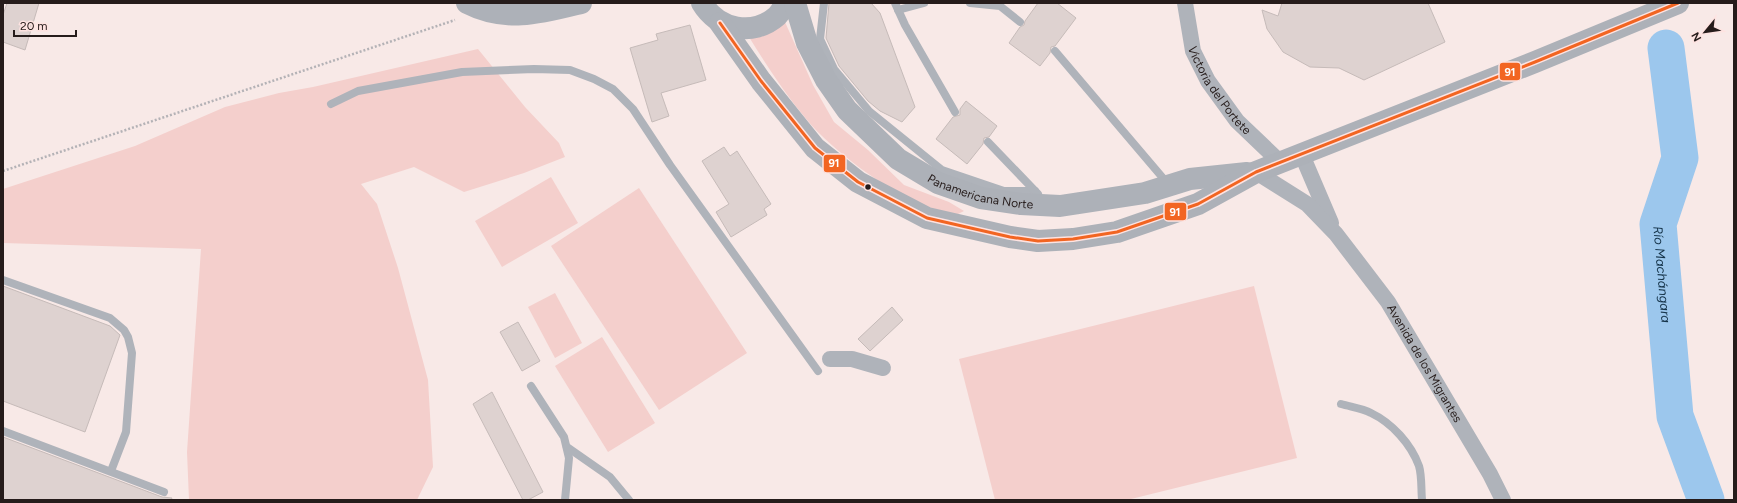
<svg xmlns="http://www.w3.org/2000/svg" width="1737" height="503" font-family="Figtree,sans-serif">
	<rect width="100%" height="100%" fill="#f8e9e7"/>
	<!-- green -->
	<g fill="#f4cfcc">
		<path d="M785,22L813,85L834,122L868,150L904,185L949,202L964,211L954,216C944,212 933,209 922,205C885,189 833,151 807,120C785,94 767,66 749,37Z"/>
		<polygon points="478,49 525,107 559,143 565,157 524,173 464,192 414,167 361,184 377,204 398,268 428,380 433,467 417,500 189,500 187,452 201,249 3,243 3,189 135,146 225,107 279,93 313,87"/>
		<polygon points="551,177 578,223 502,267 475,221"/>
		<polygon points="639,188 747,353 659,410 551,246"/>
		<polygon points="1254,286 1297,458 1127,500 995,500 959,359"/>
		<polygon points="555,293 582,343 555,358 528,307"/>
		<polygon points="602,337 655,423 608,452 555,366"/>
	</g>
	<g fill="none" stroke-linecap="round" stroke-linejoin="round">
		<!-- river -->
		<path stroke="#9cc7ed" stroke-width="37" id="s1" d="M1666,48L1680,158L1658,224L1675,416L1706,500"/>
	</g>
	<!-- building -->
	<g fill="#ded2d0" stroke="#c6bbb9">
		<polygon points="7,3 39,3 25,50 3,42 3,15"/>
		<polygon points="829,3 871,3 880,13 915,107 902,122 880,111 868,101 839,66 826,38"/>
		<polygon points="1038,3 1057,3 1076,18 1055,46 1051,47 1050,53 1040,66 1009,43 1020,27 1024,25 1025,21"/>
		<polygon points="1282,3 1428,3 1445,42 1364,80 1339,68 1310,67 1283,52 1267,29 1262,10 1278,16"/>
		<polygon points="690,25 706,80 661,93 669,116 652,122 630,48 658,40 656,34"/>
		<polygon points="966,101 997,126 989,137 984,138 983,144 967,164 936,139 953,117 960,115 960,109"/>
		<polygon points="724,147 730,156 737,151 771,204 764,209 767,215 731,237 716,212 729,204 702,161"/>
		<polygon points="3,286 110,326 120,335 85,432 3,401"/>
		<polygon points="892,307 903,320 870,351 858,339"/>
		<polygon points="518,322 540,361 522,371 500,332"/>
		<polygon points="492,392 543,492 528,500 523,500 473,404"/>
		<polygon points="3,437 162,497 172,498 171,500 3,500"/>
	</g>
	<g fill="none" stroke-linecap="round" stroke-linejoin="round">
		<!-- path -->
		<polyline stroke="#b4b2b6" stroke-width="2.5" stroke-dasharray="2 2" stroke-linecap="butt" points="3,171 455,20"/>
		<!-- lane -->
		<g stroke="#afb3ba" stroke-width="8">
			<polyline points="824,3 820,39 834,69 869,111 942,170 1004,191 1035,191"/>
			<polyline points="895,3 905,25 955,112"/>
			<polyline points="970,3 1000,6 1020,22"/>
			<polyline points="898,10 924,3"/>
			<polyline points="1055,51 1168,184"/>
			<polyline points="331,104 358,91 462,72 534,69 570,70 594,79 613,89 633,109 670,165 818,371"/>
			<polyline points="988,142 1038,194"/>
			<polyline points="3,280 110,318 124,330 128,337 132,353 126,432 111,471"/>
			<polyline points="531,386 564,437 569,458 565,500"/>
			<path d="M1341,404C1351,407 1362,408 1371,413C1392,423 1411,444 1419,466C1422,476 1421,489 1422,500"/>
			<polyline points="3,431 164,492"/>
			<polyline points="567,447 610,477 629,500"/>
		</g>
		<!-- street -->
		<g stroke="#afb3ba" stroke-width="16">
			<path id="s2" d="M1185,3L1193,51L1208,81L1237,121L1281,163"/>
			<polyline points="1302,155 1331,223"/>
			<path id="s3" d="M1256,172L1307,204L1336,234L1388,302L1490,474L1503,500"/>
			<polyline points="830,359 852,359 883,368"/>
		</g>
		<!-- secondary -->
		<g stroke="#adb1b8" stroke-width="22">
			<path d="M467,3C506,23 541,13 581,3"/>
			<path d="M702,3C718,30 753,37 777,16C781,12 783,7 786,3"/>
			<path id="s4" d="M795,3L807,43L826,80L847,110L898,159L938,183L981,198L1021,204L1060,206L1145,193L1190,179L1247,173"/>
			<polyline points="720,23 761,81 815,148 858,182 927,218 1010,237 1038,241 1073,239 1117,232 1198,204 1256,172 1535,62 1678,3"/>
		</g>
		<defs>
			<polyline id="bus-1" points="720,23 761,81 815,148 858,182 927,218 1010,237 1038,241 1073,239 1117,232 1198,204 1256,172 1535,62 1678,3"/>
		</defs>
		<!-- bus-1 casing -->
		<use href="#bus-1" stroke="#fee3e1" stroke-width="6"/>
		<!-- bus-1 -->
		<use href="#bus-1" stroke="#f26522" stroke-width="3"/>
	</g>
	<!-- markers -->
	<circle fill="#261c1b" stroke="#fee3e1" stroke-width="1.5" cx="868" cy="187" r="3.5"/>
	<g text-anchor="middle" stroke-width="3.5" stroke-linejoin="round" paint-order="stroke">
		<!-- street labels -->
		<g font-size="12" fill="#261c1b" stroke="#fee3e1">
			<text dy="4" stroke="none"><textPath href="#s2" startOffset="96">Victoria del Portete</textPath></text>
			<text dy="4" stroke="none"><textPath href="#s4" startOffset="281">Panamericana Norte</textPath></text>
			<text dy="4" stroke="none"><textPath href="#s3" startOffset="259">Avenida de los Migrantes</textPath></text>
		</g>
		<!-- water labels -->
		<g font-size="13" font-style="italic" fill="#16344a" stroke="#fee3e1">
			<text dy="5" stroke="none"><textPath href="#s1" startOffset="231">Río Machángara</textPath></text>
		</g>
	</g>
	<g stroke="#fee3e1" stroke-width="1.5">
		<rect x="1499" y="62" width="22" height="19" rx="4" fill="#f26522"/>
		<rect x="823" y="154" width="23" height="19" rx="4" fill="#f26522"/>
		<rect x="1164" y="202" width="23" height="19" rx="4" fill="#f26522"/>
	</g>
	<g font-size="11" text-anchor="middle" font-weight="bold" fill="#fff">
		<text x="1510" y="76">91</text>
		<text x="834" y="167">91</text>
		<text x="1175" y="216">91</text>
	</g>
	<!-- border -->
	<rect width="1737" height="503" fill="none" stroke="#261c1b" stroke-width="8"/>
	<!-- north arrow -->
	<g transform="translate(1705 32) rotate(241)" stroke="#fee3e1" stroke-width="3" paint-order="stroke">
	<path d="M0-3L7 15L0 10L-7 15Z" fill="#261c1b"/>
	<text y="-6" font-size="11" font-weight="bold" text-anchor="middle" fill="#261c1b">N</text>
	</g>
	<!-- scale -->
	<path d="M14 30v6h62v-6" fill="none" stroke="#261c1b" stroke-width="2"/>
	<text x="20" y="30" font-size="12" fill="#261c1b" stroke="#fee3e1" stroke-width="3" paint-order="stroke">20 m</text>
</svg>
